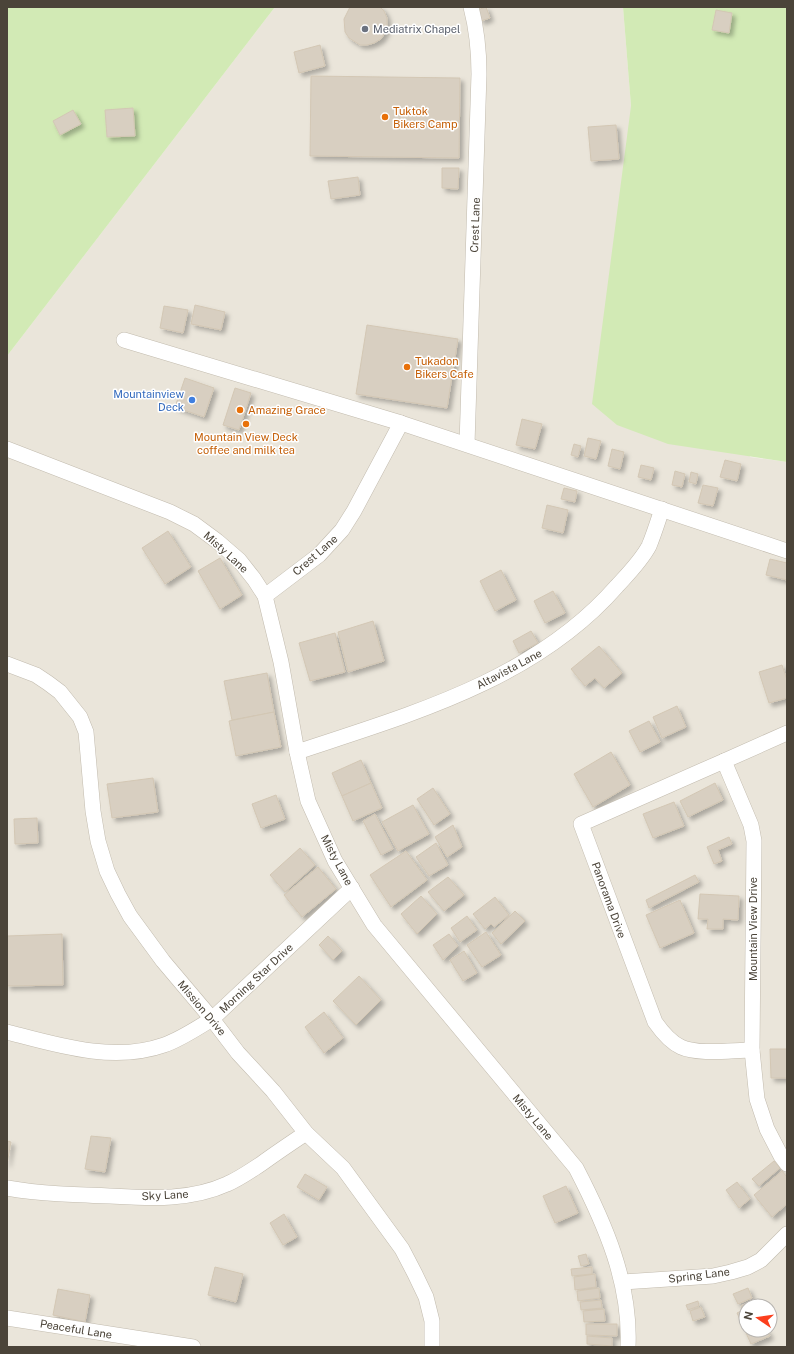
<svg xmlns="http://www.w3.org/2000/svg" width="794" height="1354" font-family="'Public Sans',sans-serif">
	<defs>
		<filter id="shadow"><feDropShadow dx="3.5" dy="3.5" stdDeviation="2" flood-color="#0004"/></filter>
	</defs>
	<rect width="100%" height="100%" fill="#f6f3ec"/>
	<!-- residential -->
	<path fill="#eae5da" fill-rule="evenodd" d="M275,7H623L631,106L750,457L787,462V1347H7V356ZM746,1306H770V1330H746Z"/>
	<!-- green -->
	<g fill="#d2eab5">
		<polygon points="7,7 275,7 7,356"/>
		<polygon points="623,7 787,7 787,462 668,444 617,425 592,404 631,106"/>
	</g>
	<!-- building -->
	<g fill="#d8cfc1" stroke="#d3c7b4" filter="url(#shadow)">
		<polygon points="350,7 380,7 384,11 387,18 387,26 385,33 381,39 374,43 367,45 360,45 349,38 345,32 344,19"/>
		<polygon points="486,7 490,18 481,21 477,10"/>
		<polygon points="716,10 732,13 729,33 712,30"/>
		<polygon points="320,45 325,66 299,73 294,52"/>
		<polygon points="311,76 460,78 459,158 310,156"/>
		<polygon points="133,108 135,136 107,137 105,110"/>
		<polygon points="73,110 81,124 60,135 53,121"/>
		<polygon points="616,125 619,159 591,161 588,127"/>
		<polygon points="442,168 459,168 458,189 442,188"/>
		<polygon points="358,177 360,195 331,199 328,181"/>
		<polygon points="195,305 225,312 221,330 191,324"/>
		<polygon points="164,306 188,310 183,333 160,328"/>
		<polygon points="367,325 458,339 447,408 356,394"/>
		<polygon points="185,378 214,388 204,417 175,407"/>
		<polygon points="235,388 251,393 239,430 223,425"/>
		<polygon points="522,419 542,424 535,449 516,445"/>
		<polygon points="588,438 601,441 596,459 584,456"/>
		<polygon points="574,444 581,446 578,457 571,455"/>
		<polygon points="612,449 624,452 620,469 608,466"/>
		<polygon points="725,460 741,464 737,481 720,477"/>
		<polygon points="641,465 654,468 651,480 638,477"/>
		<polygon points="675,471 685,474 682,487 672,485"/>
		<polygon points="691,472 698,474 696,484 689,482"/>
		<polygon points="703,485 718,488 713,506 698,503"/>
		<polygon points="564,488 577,491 575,502 561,499"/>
		<polygon points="547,505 568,510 563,533 542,528"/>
		<polygon points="168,531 191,567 165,584 142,548"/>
		<polygon points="220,558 242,595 220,609 198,571"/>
		<polygon points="770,559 787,563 787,580 766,575"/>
		<polygon points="501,570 516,600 495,611 480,581"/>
		<polygon points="553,591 565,613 545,623 534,601"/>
		<polygon points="373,621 384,661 348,672 338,632"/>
		<polygon points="531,631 538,643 519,653 513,641"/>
		<polygon points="335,633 345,672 310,681 299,643"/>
		<polygon points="599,646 622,673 604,688 595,678 585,686 571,669"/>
		<polygon points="782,665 787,680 787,698 769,703 759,672"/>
		<polygon points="267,673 274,712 232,720 224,681"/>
		<polygon points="677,706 686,727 662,738 653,717"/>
		<polygon points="274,712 281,747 236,756 229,721"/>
		<polygon points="649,721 660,742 640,752 629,731"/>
		<polygon points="611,752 630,785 593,807 574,774"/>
		<polygon points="361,760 371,783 342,796 332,773"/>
		<polygon points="153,778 158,812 112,818 107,784"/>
		<polygon points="371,783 382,808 353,821 342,796"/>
		<polygon points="715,783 723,800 688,817 680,801"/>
		<polygon points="433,788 450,814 434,825 417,799"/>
		<polygon points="276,795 285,819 261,828 252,804"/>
		<polygon points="674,802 684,826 653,838 643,814"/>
		<polygon points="413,805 429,834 398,851 382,822"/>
		<polygon points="375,814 393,849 381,855 363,821"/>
		<polygon points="37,818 38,843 15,844 14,819"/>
		<polygon points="453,825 462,847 447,857 435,837"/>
		<polygon points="729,837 732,844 718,850 722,861 714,864 707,847"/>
		<polygon points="436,843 448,865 429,876 416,857"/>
		<polygon points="300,848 315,865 285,892 270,875"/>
		<polygon points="406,851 427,880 391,907 370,875"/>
		<polygon points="318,867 336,889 302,917 284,895"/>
		<polygon points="695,875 699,882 649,908 646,900"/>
		<polygon points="448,877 464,895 444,911 428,892"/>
		<polygon points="700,894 739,896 738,920 723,919 723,929 707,929 708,919 698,919"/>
		<polygon points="421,896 437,914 417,934 401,914"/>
		<polygon points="495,897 509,915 494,927 491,924 485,929 473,914"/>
		<polygon points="680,900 694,933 660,948 646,915"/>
		<polygon points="515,911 525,921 501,944 492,933"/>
		<polygon points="467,916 477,930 460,942 451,928"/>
		<polygon points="486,932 501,955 482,967 467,945"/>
		<polygon points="62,934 63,985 7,986 7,936"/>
		<polygon points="449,934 458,946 443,960 433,945"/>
		<polygon points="328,936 342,951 333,960 319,945"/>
		<polygon points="464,951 477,973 463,981 450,960"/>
		<polygon points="359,976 381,1000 356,1025 333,1001"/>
		<polygon points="324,1012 343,1038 324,1053 305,1027"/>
		<polygon points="770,1049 787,1049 787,1078 771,1078"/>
		<polygon points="91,1136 111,1138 105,1172 85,1169"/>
		<polygon points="7,1141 11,1142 7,1164"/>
		<polygon points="774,1161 780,1168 759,1186 752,1179"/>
		<polygon points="782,1171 787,1177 787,1204 772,1217 754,1195"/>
		<polygon points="305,1174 327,1187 319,1200 297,1187"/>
		<polygon points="737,1182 750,1199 739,1208 726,1190"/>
		<polygon points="566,1186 578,1213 555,1223 543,1196"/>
		<polygon points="284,1214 297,1237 283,1245 270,1223"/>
		<polygon points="586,1254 589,1264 581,1266 578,1256"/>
		<polygon points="215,1267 243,1274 236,1302 208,1295"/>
		<polygon points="592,1267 592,1274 572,1276 571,1269"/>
		<polygon points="595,1274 596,1287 575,1290 574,1277"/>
		<polygon points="599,1288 600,1298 578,1301 577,1291"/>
		<polygon points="748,1288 752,1298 738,1304 733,1294"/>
		<polygon points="58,1289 90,1295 85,1322 53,1315"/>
		<polygon points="601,1300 602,1308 581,1310 580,1302"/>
		<polygon points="754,1300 756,1306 746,1306 746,1330 767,1330 770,1336 751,1344 737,1313 743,1310 741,1306"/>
		<polygon points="698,1301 699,1306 688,1310 686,1305"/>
		<polygon points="701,1307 705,1317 693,1321 690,1311"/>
		<polygon points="604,1309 605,1321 584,1322 583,1311"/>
		<polygon points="586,1324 617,1324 617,1336 586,1335"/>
		<polygon points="587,1336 612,1338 612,1346 587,1344"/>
	</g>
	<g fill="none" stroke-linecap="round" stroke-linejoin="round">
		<defs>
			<g id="minor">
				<polyline points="124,340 401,423 787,551"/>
				<path d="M467,444L479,74C479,51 477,30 471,7"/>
				<path d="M7,449L170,512L194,524L217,541L239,560L254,579L265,596L281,662L297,752L308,801L335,861L374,925L576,1168C605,1224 631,1283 628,1347"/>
				<polyline points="265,596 319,555 342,530 354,511 401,423"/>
				<polyline points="7,664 36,675 48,683 60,692 80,717 86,732 93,811 98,841 107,871 118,894 130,916 163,961 212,1019 238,1053 273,1091 306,1133 343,1168 402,1249 415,1274 426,1297 432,1321 432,1347"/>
				<polyline points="787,733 724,761 751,825 754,841 752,1050 757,1099 767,1129 781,1156 787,1164"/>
				<path d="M297,752C411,714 535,680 617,586C628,574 641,561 649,546C654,534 658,521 662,509"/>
				<path d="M724,761L581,824L655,1022C662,1032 670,1042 681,1047C698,1055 733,1050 752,1050"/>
				<path d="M7,1032C57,1045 113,1063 164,1045C181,1039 197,1028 212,1019L352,888"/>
				<path d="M7,1188C41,1194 76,1195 110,1196C149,1198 190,1201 227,1184C239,1179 250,1171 261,1164C276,1153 291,1143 306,1133"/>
				<polyline points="623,1282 713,1276 731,1272 748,1267 761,1260 787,1234"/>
				<polyline points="7,1318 193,1347"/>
			</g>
		</defs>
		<!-- minor casing -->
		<use href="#minor" stroke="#c2bbae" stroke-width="16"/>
		<!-- minor -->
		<use href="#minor" stroke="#fff" stroke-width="15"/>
	</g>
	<!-- markers -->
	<circle fill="#6b7280" stroke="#fff" stroke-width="1.5" cx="365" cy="29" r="4"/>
	<g fill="#e8710a" stroke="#fff" stroke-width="1.5">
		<circle cx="385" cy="117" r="4"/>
		<circle cx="407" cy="367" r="4"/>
		<circle cx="240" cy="410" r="4"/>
		<circle cx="246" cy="424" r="4"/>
	</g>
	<circle fill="#3f7fe0" stroke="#fff" stroke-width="1.5" cx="192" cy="400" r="4"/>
	<g text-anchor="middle" stroke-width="3" stroke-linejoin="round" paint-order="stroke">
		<!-- worship labels -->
		<g font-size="11" fill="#5b616d" stroke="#fff" text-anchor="start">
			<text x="373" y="33">Mediatrix Chapel</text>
		</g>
		<!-- food labels -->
		<g font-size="11" fill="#c56008" stroke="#fff" text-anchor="start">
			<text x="393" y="115">Tuktok<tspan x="393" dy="13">Bikers Camp</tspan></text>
			<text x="415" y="365">Tukadon<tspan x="415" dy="13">Bikers Cafe</tspan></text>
			<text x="248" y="414">Amazing Grace</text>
			<text x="246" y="441" text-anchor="middle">Mountain View Deck<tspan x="246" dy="13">coffee and milk tea</tspan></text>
		</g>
		<!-- street labels -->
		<g font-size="11" fill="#4b4439" stroke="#fff">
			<text transform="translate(475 225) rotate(-88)" y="4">Crest Lane</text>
			<text transform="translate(226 552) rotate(42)" y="4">Misty Lane</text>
			<text transform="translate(315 555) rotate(-41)" y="4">Crest Lane</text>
			<text transform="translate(509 669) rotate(-28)" y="4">Altavista Lane</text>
			<text transform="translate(337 860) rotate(62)" y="4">Misty Lane</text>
			<text transform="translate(609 900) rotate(70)" y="4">Panorama Drive</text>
			<text transform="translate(753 929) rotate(-90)" y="4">Mountain View Drive</text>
			<text transform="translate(256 978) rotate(-43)" y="4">Morning Star Drive</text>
			<text transform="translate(202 1008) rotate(50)" y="4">Mission Drive</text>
			<text transform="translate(533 1117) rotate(50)" y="4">Misty Lane</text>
			<text transform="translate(165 1195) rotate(-3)" y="4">Sky Lane</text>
			<text transform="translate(699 1275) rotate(-7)" y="4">Spring Lane</text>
			<text transform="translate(76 1329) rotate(9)" y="4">Peaceful Lane</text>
		</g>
		<!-- shop labels -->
		<g font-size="11" fill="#366cbe" stroke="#fff" text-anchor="end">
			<text x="184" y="398">Mountainview<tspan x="184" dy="13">Deck</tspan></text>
		</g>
	</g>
	<!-- border -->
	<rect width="794" height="1354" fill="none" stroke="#4b4439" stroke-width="16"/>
	<!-- north arrow -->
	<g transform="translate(758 1318) rotate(283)"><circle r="19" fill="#ffffff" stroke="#b7b4b0"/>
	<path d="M0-3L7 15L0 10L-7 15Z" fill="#fc3f1d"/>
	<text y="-6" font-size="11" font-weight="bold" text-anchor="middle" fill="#4b4439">N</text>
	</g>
</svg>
